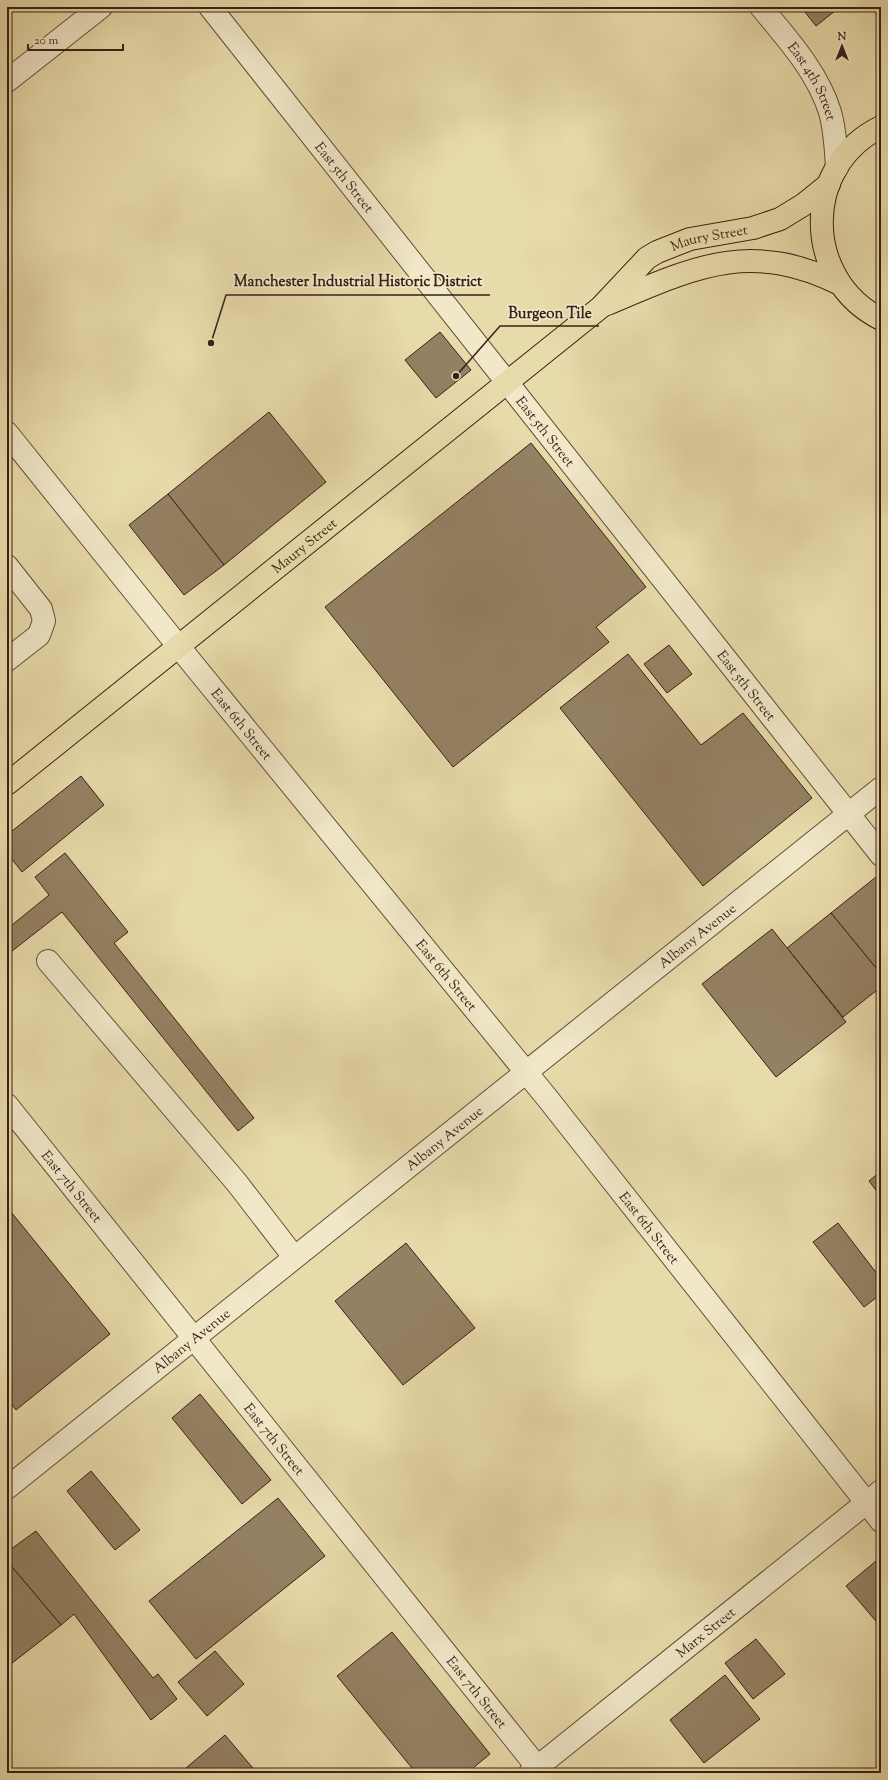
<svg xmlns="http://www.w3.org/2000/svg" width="888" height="1780" font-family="'Sorts Mill Goudy',serif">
	<rect width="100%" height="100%" fill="#e8dbab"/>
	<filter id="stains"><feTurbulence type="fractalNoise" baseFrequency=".005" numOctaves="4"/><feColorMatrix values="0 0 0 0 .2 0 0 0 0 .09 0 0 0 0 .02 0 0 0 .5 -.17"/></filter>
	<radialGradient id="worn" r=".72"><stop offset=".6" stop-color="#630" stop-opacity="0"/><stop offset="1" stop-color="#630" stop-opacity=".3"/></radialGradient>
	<!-- building -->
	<g fill="#948163" stroke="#3a1f14">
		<polygon points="801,7 840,7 816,26"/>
		<polygon points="440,332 471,370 436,398 405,360"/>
		<polygon points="269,412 326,482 224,565 168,494"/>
		<polygon points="531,443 646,587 596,627 609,642 453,767 325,607"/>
		<polygon points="168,494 224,565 184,595 129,525"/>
		<polygon points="669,645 692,674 667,693 644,664"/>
		<polygon points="628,654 701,745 743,713 812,798 703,886 560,708"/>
		<polygon points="81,776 104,805 22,872 7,853 7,835"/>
		<polygon points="65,853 128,932 114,943 254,1118 238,1131 62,912 7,955 7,929 49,895 35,877"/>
		<polygon points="876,877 881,883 881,974 831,913"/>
		<polygon points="831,913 881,974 881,987 843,1017 787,948"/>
		<polygon points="772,929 846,1022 776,1077 702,984"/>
		<polygon points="881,1171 881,1197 869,1181"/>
		<polygon points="7,1207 110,1334 16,1410 7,1398"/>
		<polygon points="838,1223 881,1279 881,1294 864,1307 813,1242"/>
		<polygon points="406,1243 475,1328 403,1385 335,1301"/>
		<polygon points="200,1394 271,1480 242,1504 172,1418"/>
		<polygon points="91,1471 140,1530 115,1550 67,1491"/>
		<polygon points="278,1498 325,1556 196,1659 149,1601"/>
		<polygon points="36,1531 153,1678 158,1674 177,1699 151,1720 74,1614 61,1625 7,1561 7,1552"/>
		<polygon points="7,1561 61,1625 7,1667"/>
		<polygon points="876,1561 881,1567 881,1627 846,1586"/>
		<polygon points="392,1632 490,1754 467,1773 416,1773 337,1676"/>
		<polygon points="756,1639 785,1674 753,1699 725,1663"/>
		<polygon points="215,1651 244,1684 207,1716 178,1682"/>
		<polygon points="725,1675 760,1719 704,1763 670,1720"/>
		<polygon points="225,1735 257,1773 191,1773 186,1768"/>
	</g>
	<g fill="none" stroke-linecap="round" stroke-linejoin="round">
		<defs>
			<g id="minor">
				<path id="s1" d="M210,7L881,855"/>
				<path id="s2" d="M761,7C788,40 817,71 830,112C835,130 836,149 837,168"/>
				<polyline points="7,81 101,7"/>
				<path id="s3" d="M7,433L179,647L548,1099L881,1521"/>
				<polyline points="7,566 41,609 44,621 39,635 7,660"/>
				<polyline points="48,961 237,1183 294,1257"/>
				<path id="s4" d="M7,1105L542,1773"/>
				<path id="s5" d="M7,1488L881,788"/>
				<path id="s6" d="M530,1773L881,1491"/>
			</g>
			<g id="major">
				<path d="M881,127C801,166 803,280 881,319"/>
				<path d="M607,304C693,268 749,239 840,284"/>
				<path id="s7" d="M7,784L601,307L647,258L657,252L690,239L753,228L780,219L803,205L829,184"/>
			</g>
		</defs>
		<!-- minor casing -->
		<use href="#minor" stroke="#664e3a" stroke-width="24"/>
		<!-- major casing -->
		<use href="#major" stroke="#3a1f14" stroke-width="24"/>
		<!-- minor -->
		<use href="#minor" stroke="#f0e8c8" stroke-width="22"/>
		<!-- major -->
		<use href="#major" stroke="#e8dbab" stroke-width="22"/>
	</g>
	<g text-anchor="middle" stroke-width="3.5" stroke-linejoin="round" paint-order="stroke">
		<!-- street labels -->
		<g font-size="14" fill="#3a1f14" stroke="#f0e8c8">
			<text dy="5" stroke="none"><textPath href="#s2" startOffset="91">East 4th Street</textPath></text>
			<text dy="5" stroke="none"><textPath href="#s1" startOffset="217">East 5th Street</textPath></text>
			<text dy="5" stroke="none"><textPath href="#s7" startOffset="895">Maury Street</textPath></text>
			<text dy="5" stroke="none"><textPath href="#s1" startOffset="541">East 5th Street</textPath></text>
			<text dy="5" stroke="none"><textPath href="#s7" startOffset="381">Maury Street</textPath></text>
			<text dy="5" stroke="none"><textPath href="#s1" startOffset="865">East 5th Street</textPath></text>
			<text dy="5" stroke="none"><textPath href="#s3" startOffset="374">East 6th Street</textPath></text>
			<text dy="5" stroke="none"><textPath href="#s5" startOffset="884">Albany Avenue</textPath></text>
			<text dy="5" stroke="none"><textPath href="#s3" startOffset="698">East 6th Street</textPath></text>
			<text dy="5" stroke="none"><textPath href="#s5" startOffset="560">Albany Avenue</textPath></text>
			<text dy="5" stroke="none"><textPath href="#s4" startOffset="104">East 7th Street</textPath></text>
			<text dy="5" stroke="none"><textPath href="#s3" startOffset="1022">East 6th Street</textPath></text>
			<text dy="5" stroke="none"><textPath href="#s5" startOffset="236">Albany Avenue</textPath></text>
			<text dy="5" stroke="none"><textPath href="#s4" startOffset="428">East 7th Street</textPath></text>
			<text dy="5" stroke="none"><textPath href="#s6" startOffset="225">Marx Street</textPath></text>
			<text dy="5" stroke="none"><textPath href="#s4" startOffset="752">East 7th Street</textPath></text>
		</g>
	</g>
	<!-- callouts -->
	<path fill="none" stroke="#3a1f14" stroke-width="1.5" d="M211 343L226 295H490M456 376L500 326H599"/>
	<g fill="#3a1f14" stroke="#f0e8c8" stroke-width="1.5">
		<circle cx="211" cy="343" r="4"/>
		<circle cx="456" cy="376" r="4"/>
	</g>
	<g font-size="15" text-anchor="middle" font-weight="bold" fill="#3a1f14" stroke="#f0e8c8" stroke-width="3.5" stroke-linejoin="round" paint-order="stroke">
		<text x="358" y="286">Manchester Industrial Historic District</text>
		<text x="550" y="318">Burgeon Tile</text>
	</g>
	<!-- margin -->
	<rect width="888" height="1780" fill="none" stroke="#e8dbab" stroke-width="24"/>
	<rect x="8" y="8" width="872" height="1764" fill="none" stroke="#3a1f14" stroke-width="2"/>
	<rect x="12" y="12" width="864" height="1756" fill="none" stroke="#3a1f14"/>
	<!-- north arrow -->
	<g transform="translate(842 46)" stroke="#f0e8c8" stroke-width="3" paint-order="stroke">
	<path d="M0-3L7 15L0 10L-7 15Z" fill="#3a1f14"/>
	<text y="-6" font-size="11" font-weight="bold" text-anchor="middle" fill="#3a1f14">N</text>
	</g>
	<!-- scale -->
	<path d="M28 44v6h95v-6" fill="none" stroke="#3a1f14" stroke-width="2"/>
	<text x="34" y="44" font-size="12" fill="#3a1f14" stroke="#f0e8c8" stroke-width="3" paint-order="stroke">20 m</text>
	<rect width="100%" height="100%" filter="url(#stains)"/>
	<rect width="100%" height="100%" fill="url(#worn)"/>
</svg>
